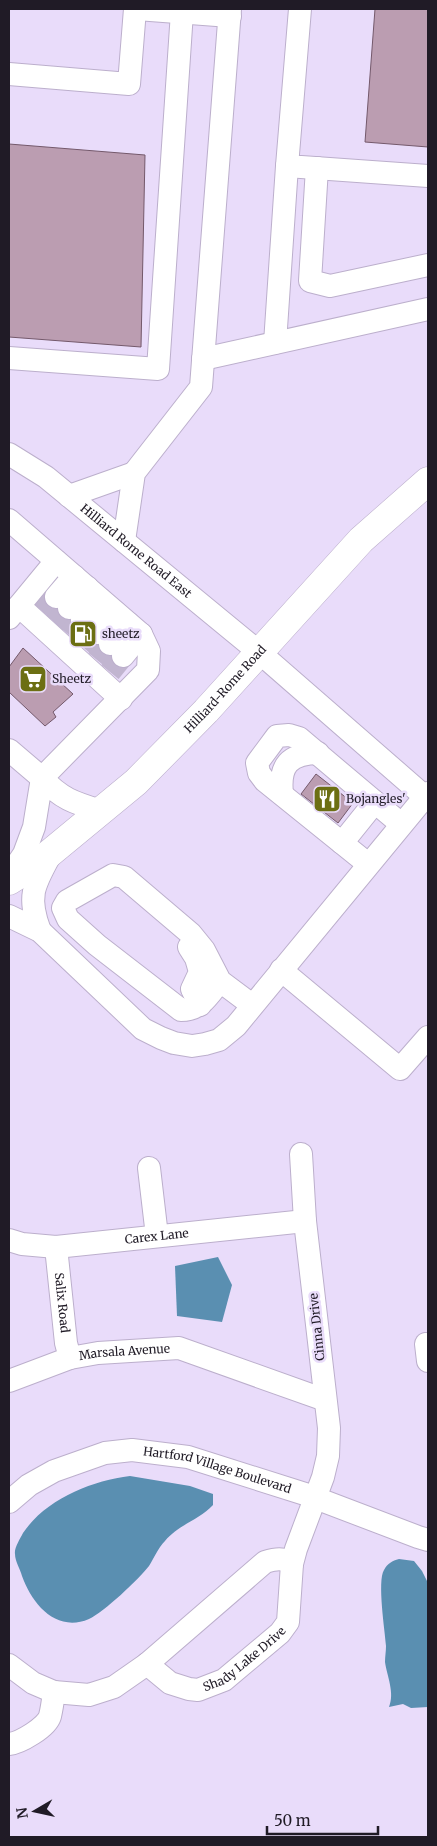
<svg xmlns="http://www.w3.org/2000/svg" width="437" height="1846" font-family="Merriweather,serif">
	<rect width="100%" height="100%" fill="#e9dcfa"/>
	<!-- water -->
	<g fill="#5a8fb1">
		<polygon points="218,1257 232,1285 222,1322 177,1316 175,1266"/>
		<path d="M130,1476L190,1486L213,1494V1505C199,1520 178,1525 165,1541C158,1548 154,1558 149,1566C138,1580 104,1612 89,1619C56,1633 32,1604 22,1576C20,1569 15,1561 15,1554C14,1548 20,1539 23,1533C46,1499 91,1481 130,1476Z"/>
		<path d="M399,1559L414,1561L422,1571L428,1583V1707L411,1708L403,1704L389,1707C395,1693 387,1676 385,1662C385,1657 386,1651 386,1646C385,1631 377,1581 384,1570C388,1563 392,1561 399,1559Z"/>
	</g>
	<!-- building -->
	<g fill="#bb9db1" stroke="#74596b">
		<polygon points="375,9 428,9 428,147 365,142"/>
		<polygon points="9,144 145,155 141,347 9,337"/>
		<polygon points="23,648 73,694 53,712 56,717 45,726 9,692 9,667"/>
		<polygon points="316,774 353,803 338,823 301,794"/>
	</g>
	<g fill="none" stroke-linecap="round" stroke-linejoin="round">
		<!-- minor-tunnel -->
		<g stroke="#c1b5d0" stroke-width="22" stroke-dasharray="22 11" stroke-linecap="butt">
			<polyline points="43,612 56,597"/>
			<polyline points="55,623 69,608"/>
			<polyline points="69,635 82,620"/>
			<polyline points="84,648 97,633"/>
			<polyline points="97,660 110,644"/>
			<polyline points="110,672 123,656"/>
		</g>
		<defs>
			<g id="minor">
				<polyline points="137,9 230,16"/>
				<polyline points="300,9 287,166 428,176"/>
				<polyline points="9,74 129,84 135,9"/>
				<polyline points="317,168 310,281 330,286 428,265"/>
				<polyline points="275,343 287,166"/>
				<polyline points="9,358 158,369 182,12"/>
				<polyline points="203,359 428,309"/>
				<path id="s1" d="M9,454L46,477L260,653L424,796"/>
				<polyline points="69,496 134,473"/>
				<polyline points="9,520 141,634 149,651 148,670 42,778 9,750"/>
				<polyline points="124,541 134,473 201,387 230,9"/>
				<polyline points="56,597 74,576"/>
				<polyline points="19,606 121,699"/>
				<polyline points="69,608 87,587"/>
				<polyline points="9,618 56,561"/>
				<polyline points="82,620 100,599"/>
				<polyline points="97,633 115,612"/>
				<polyline points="110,644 128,623"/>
				<polyline points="123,656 141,634"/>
				<path d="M282,794C279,765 289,754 318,753"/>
				<polyline points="342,843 375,802"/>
				<polyline points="368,864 265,781 259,773 257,763 277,736 289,735 299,738 401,824"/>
				<path d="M9,876L24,854L34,827L42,778C61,799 75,803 101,811"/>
				<polyline points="9,916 40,931 143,1029 161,1038 174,1043 192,1046 205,1044 219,1040 236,1026 428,793"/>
				<path d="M40,931C26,895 35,883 52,852"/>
				<polyline points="189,947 196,958 200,972 192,989 200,1005"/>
				<polyline points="281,970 400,1069 428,1037"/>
				<path d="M220,981C208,996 201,1010 181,1010L97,945L68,919L63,908L67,901L113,875L124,877L191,934L204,950L220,981L252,1005"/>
				<polyline points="149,1168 157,1236"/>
				<path id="s2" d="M9,1240L22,1244L56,1247L305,1221"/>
				<path id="s3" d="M56,1247L66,1343L70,1358"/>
				<polyline points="426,1344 428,1361"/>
				<path id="s4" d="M9,1381L70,1358L98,1353L179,1348L325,1400"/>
				<path id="s5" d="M9,1502L29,1485L54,1471L105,1453L132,1450L188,1457L305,1494L418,1537L428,1540"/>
				<path id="s6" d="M147,1664L170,1683L189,1689L198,1690L224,1680L280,1633L288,1622L292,1564L296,1549L323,1477L328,1456L329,1428L305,1221L301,1154"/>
				<path d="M9,1665L33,1683L54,1692L89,1695L114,1687L147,1664L265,1562C275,1559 284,1557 292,1564"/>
				<path d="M9,1744C20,1743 47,1727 50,1716C52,1708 53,1700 54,1692"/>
			</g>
			<g id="major">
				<path id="s7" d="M9,881L39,862L136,782L206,711L361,540L428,481"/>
			</g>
		</defs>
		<!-- minor casing -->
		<use href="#minor" stroke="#bcafcc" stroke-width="24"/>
		<!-- major casing -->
		<use href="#major" stroke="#bcafcc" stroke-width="29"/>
		<!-- minor -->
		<use href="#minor" stroke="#fff" stroke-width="22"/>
		<!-- major -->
		<use href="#major" stroke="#fff" stroke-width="28"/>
	</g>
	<!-- icons -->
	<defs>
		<symbol id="fuel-square" viewBox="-11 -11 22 22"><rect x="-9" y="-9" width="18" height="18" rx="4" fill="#6c6f13" stroke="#e9dcfa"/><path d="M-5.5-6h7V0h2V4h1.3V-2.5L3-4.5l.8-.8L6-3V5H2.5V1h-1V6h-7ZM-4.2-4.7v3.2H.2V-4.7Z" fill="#fff"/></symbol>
		<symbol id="supermarket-square" viewBox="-11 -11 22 22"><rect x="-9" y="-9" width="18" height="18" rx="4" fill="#6c6f13" stroke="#e9dcfa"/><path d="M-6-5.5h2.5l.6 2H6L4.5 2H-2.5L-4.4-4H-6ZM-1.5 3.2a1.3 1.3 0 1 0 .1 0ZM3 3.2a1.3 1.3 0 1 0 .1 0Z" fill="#fff"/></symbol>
		<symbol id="restaurant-square" viewBox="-11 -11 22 22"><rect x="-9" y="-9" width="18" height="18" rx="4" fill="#6c6f13" stroke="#e9dcfa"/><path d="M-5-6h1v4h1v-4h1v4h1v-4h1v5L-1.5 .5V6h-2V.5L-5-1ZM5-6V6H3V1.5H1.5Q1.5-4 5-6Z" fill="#fff"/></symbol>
	</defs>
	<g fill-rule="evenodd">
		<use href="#fuel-square" x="67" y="618" width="32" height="32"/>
		<use href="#supermarket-square" x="17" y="663" width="32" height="32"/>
		<use href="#restaurant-square" x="311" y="783" width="32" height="32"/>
	</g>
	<g text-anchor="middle" stroke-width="5" stroke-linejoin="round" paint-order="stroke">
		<!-- street labels -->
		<g font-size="12" fill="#201b26" stroke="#e9dcfa">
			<text dy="4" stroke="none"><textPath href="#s1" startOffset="160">Hilliard Rome Road East</textPath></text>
			<text dy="4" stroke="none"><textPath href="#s7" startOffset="290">Hilliard-Rome Road</textPath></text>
			<text dy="4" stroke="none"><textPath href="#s2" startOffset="149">Carex Lane</textPath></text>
			<text dy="4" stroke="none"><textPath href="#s3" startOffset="56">Salix Road</textPath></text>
			<text transform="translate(317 1327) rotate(-96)" y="4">Cinna Drive</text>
			<text dy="4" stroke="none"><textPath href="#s4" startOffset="120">Marsala Avenue</textPath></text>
			<text dy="4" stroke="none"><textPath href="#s5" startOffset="224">Hartford Village Boulevard</textPath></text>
			<text dy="4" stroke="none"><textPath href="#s6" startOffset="115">Shady Lake Drive</textPath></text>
		</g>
		<!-- poi labels -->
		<g font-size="12" fill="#201b26" stroke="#e9dcfa" text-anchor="start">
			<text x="102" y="638">sheetz</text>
			<text x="52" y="683">Sheetz</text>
			<text x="346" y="803">Bojangles'</text>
		</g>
	</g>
	<!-- border -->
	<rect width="437" height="1846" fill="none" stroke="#201b26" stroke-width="20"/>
	<!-- north arrow -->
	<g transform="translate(35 1811) rotate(261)" stroke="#e9dcfa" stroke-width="4" paint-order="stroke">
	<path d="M0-4L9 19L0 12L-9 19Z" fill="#201b26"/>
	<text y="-8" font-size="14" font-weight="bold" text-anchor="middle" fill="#201b26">N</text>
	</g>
	<!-- scale -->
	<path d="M267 1826v8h111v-8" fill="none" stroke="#201b26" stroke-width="2.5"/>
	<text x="274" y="1826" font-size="15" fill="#201b26" stroke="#e9dcfa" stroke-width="4" paint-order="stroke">50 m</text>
</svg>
